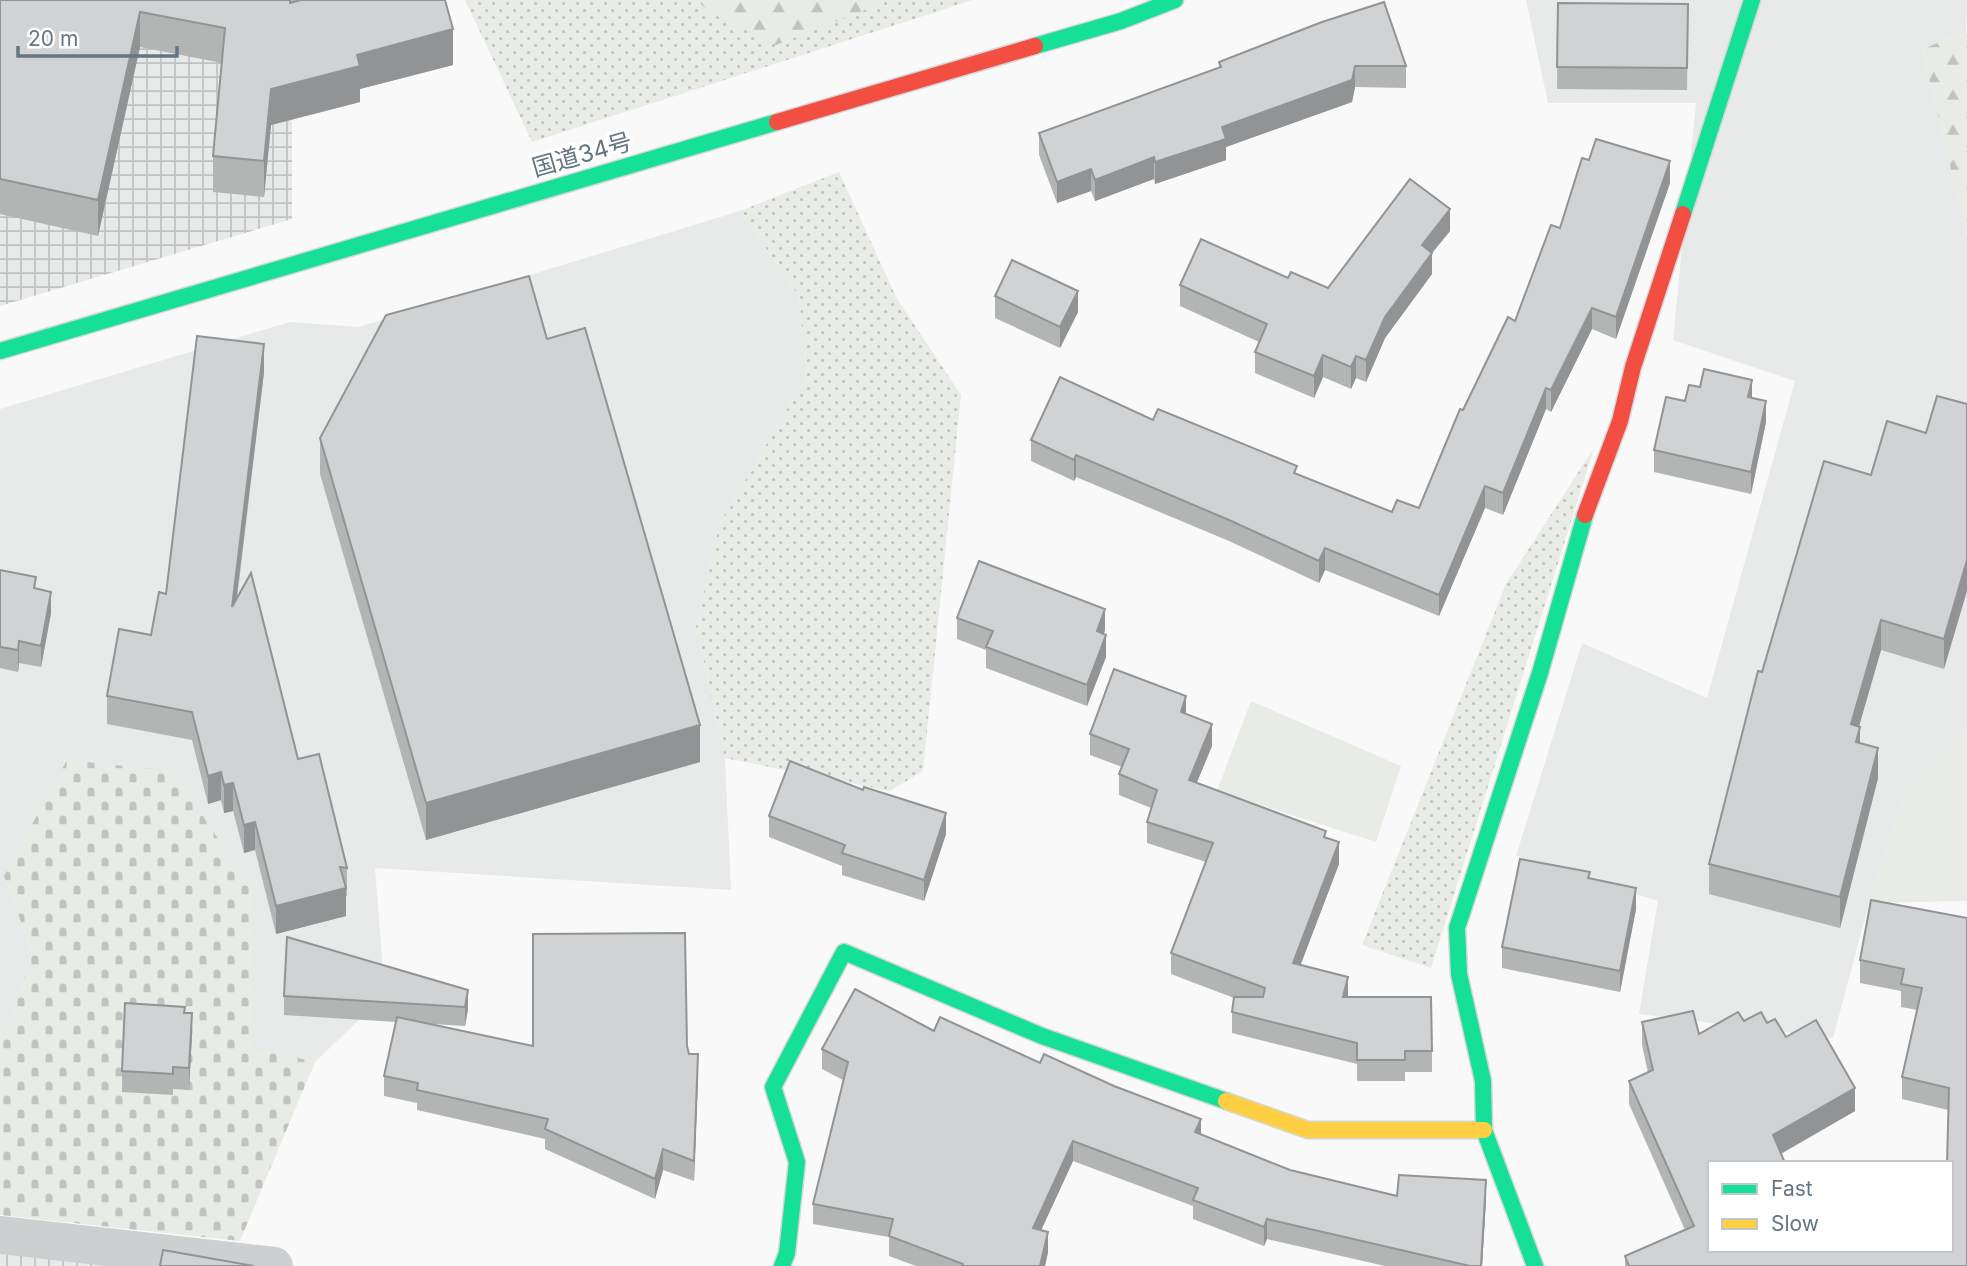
<svg xmlns="http://www.w3.org/2000/svg" width="1967" height="1266" font-family="Inter,'Noto Sans JP',sans-serif">
	<defs>
		<pattern id="industrial-grid" width="8" height="8" patternUnits="userSpaceOnUse" patternTransform="scale(1.75)"><rect width="8" height="8" fill="#e8e9e9"/><path d="M0 4h8M4 0v8" fill="none" stroke="#c0c1c2"/></pattern>
		<pattern id="grass-dots" width="8" height="8" patternUnits="userSpaceOnUse" patternTransform="scale(1.75)"><rect width="8" height="8" fill="#e8ebe6"/><path d="M2 2h.1M6 6h.1" fill="none" stroke="#c0c3c0" stroke-width="1.8" stroke-linecap="round"/></pattern>
		<pattern id="forest-firs" width="22" height="20" patternUnits="userSpaceOnUse" patternTransform="scale(1.75)"><rect width="22" height="20" fill="#e8ebe6"/><path d="M5 1l3.5 6h-7zM16 11l3.5 6h-7z" fill="#c0c3c0"/></pattern>
		<pattern id="cemetery-stones" width="16" height="16" patternUnits="userSpaceOnUse" patternTransform="scale(1.75)"><rect width="16" height="16" fill="#e8ebe6"/><path d="M2 7V4a2 2 0 0 1 4 0v3zM10 15v-3a2 2 0 0 1 4 0v3z" fill="#c0c3c0"/></pattern>
	</defs>
	<rect width="100%" height="100%" fill="#f9f9f9"/>
	<!-- built -->
	<g fill="#e8e9e9">
		<polygon points="1526,0 1967,0 1966,32 1922,49 1967,236 1967,729 1902,803 1869,903 1833,1038 1639,1014 1658,901 1516,856 1582,643 1707,698 1795,381 1673,340 1696,103 1548,103"/>
		<polygon points="740,211 799,296 807,375 720,523 696,626 725,758 731,890 375,868 385,995 315,1062 252,1048 252,890 4,876 32,952 10,1022 0,1033 0,409 290,322 359,327"/>
	</g>
	<!-- industrial -->
	<g fill="url(#industrial-grid)">
		<polygon points="0,0 313,0 292,105 292,219 0,306"/>
		<polygon points="0,1250 143,1266 0,1266"/>
	</g>
	<!-- grass -->
	<g fill="url(#grass-dots)">
		<polygon points="465,0 973,0 532,142"/>
		<polygon points="839,172 896,297 961,395 923,771 890,791 725,758 696,626 720,523 807,375 799,296 740,211"/>
		<polygon points="1594,448 1431,968 1362,945 1506,584"/>
	</g>
	<!-- forest -->
	<g fill="url(#forest-firs)">
		<polygon points="696,0 890,0 776,45 710,12"/>
		<polygon points="1966,32 1967,36 1967,236 1922,49"/>
	</g>
	<!-- cemetery -->
	<polygon fill="url(#cemetery-stones)" points="67,760 173,771 252,890 252,1047 315,1062 240,1241 0,1215 0,1033 10,1022 32,952 4,876"/>
	<!-- green -->
	<g fill="#e8ebe6">
		<polygon points="1251,701 1401,766 1376,842 1217,791"/>
		<polygon points="1967,729 1967,901 1869,903 1902,803"/>
	</g>
	<g fill="none" stroke-linecap="round" stroke-linejoin="round">
		<defs>
			<g id="fast">
				<polyline points="1035,46 1121,21 1175,0"/>
				<polyline points="1683,214 1752,0"/>
				<polyline points="0,351 777,122"/>
				<polyline points="782,1266 787,1253 797,1162 773,1087 844,952 1042,1036 1226,1101"/>
				<polyline points="1535,1266 1484,1130 1483,1081 1459,974 1457,928 1540,673 1585,515"/>
			</g>
			<polyline id="slow" points="1226,1101 1308,1130 1484,1130"/>
			<g id="jam">
				<polyline points="777,122 1035,46"/>
				<polyline points="1585,515 1620,421 1633,367 1683,214"/>
			</g>
		</defs>
		<!-- fast casing -->
		<use href="#fast" stroke="#d5d6d7" stroke-width="19"/>
		<!-- slow casing -->
		<use href="#slow" stroke="#d5d6d7" stroke-width="19"/>
		<!-- jam casing -->
		<use href="#jam" stroke="#d5d6d7" stroke-width="19"/>
		<!-- street -->
		<polyline stroke="#cecfd0" stroke-width="38" points="0,1235 274,1266"/>
		<!-- fast -->
		<use href="#fast" stroke="#16e098" stroke-width="16"/>
		<!-- slow -->
		<use href="#slow" stroke="#ffcf43" stroke-width="16"/>
		<!-- jam -->
		<use href="#jam" stroke="#f24e42" stroke-width="16"/>
	</g>
	<!-- wall -->
	<g fill="#b3b5b5">
		<polygon points="0,0 298,0 453,65 360,89 360,102 271,125 264,197 213,192 213,156 222,63 140,47 98,236 0,214"/>
		<polygon points="1558,3 1688,4 1687,90 1557,89"/>
		<polygon points="1219,62 1406,66 1406,88 1355,87 1352,102 1226,147 1226,160 1155,184 1154,179 1095,201 1091,191 1057,203 1039,155 1039,133 1219,67"/>
		<polygon points="1670,183 1616,339 1592,329 1551,412 1546,409 1503,515 1485,508 1439,616 1325,570 1319,583 1229,541 1076,477 1074,481 1031,461 1031,440 1153,420 1297,474 1392,512 1419,508 1463,410 1515,321 1560,228"/>
		<polygon points="1450,231 1432,253 1432,274 1385,338 1366,382 1356,378 1351,389 1323,377 1314,398 1255,373 1255,352 1259,342 1180,306 1180,285 1288,278 1328,288"/>
		<polygon points="995,296 1078,312 1060,348 995,318"/>
		<polygon points="547,339 700,762 426,840 320,474 320,438"/>
		<polygon points="264,372 237,599 298,759 347,868 347,896 346,896 346,916 276,934 255,850 244,853 233,811 224,813 221,800 208,804 192,740 107,724 107,696 151,635 166,594"/>
		<polygon points="1752,397 1766,422 1751,494 1654,472 1654,450 1685,401"/>
		<polygon points="1967,404 1944,669 1881,650 1859,726 1860,743 1878,778 1840,928 1709,894 1709,864 1762,672 1926,433"/>
		<polygon points="0,570 36,589 51,613 41,667 19,663 18,672 0,668"/>
		<polygon points="957,618 1105,630 1104,634 1106,657 1087,706 986,668 986,650 957,639"/>
		<polygon points="1186,714 1212,746 1197,782 1326,838 1339,864 1300,965 1432,1051 1432,1072 1405,1072 1405,1081 1357,1081 1357,1064 1232,1033 1232,1012 1234,998 1171,974 1171,953 1206,862 1147,843 1147,822 1151,808 1119,795 1119,774 1122,767 1090,755 1090,734"/>
		<polygon points="769,816 946,834 924,901 842,875 842,866 769,837"/>
		<polygon points="1590,878 1636,909 1620,992 1502,968 1502,947"/>
		<polygon points="1967,918 1967,1266 1625,1266 1625,1256 1685,1230 1629,1104 1629,1081 1648,1073 1642,1045 1642,1022 1699,1034 1744,1021 1767,1023 1786,1037 1855,1111 1781,1154 1710,1250 1951,1250 1948,1110 1902,1099 1902,1077 1917,1010 1901,1007 1901,991 1860,983 1860,960"/>
		<polygon points="468,990 468,1009 465,1026 432,1024 533,1046 687,1046 698,1075 694,1181 663,1170 655,1199 545,1149 545,1139 417,1110 417,1103 384,1096 384,1076 396,1022 284,1015 284,996"/>
		<polygon points="185,1013 192,1034 189,1090 173,1089 173,1095 122,1092 122,1071"/>
		<polygon points="934,1031 1040,1063 1201,1135 1290,1170 1397,1196 1486,1200 1482,1266 1385,1266 1267,1239 1264,1246 1193,1219 1193,1206 1073,1161 1041,1230 1048,1252 1045,1266 916,1266 889,1256 889,1237 813,1224 813,1204 843,1080 822,1069 822,1049"/>
	</g>
	<!-- shaded-wall -->
	<g fill="#929394">
		<polygon points="140,12 140,47 98,236 98,200"/>
		<polygon points="453,29 453,65 360,89 360,102 271,125 264,197 264,161 271,89 357,55"/>
		<polygon points="1355,66 1355,87 1352,102 1226,147 1226,160 1155,184 1155,162 1222,127"/>
		<polygon points="1154,157 1154,179 1095,201 1095,180"/>
		<polygon points="1670,161 1670,183 1616,339 1616,317"/>
		<polygon points="1091,169 1091,191 1057,203 1057,182"/>
		<polygon points="1450,209 1450,231 1432,253 1432,274 1385,338 1366,382 1366,360 1385,317 1422,245"/>
		<polygon points="1078,291 1078,312 1060,348 1060,327"/>
		<polygon points="1592,308 1592,329 1551,412 1551,390"/>
		<polygon points="264,344 264,372 232,635 232,607"/>
		<polygon points="1323,355 1323,377 1314,398 1314,376"/>
		<polygon points="1356,356 1356,378 1351,389 1351,367"/>
		<polygon points="1752,380 1752,401 1748,397"/>
		<polygon points="1546,388 1546,409 1503,515 1503,493"/>
		<polygon points="1766,401 1766,422 1751,494 1751,472"/>
		<polygon points="1076,455 1076,477 1074,481 1074,460"/>
		<polygon points="1485,486 1485,508 1439,616 1439,595"/>
		<polygon points="1325,548 1325,570 1319,583 1319,561"/>
		<polygon points="1967,560 1967,591 1944,669 1944,639"/>
		<polygon points="51,592 51,613 41,667 41,646"/>
		<polygon points="1105,609 1105,630 1097,652 1097,631"/>
		<polygon points="1881,620 1881,650 1851,754 1851,724"/>
		<polygon points="1106,635 1106,657 1087,706 1087,685"/>
		<polygon points="19,641 19,663 18,672 18,650"/>
		<polygon points="1186,696 1186,717 1181,712"/>
		<polygon points="1212,724 1212,746 1189,801 1189,780"/>
		<polygon points="700,725 700,762 426,840 426,803"/>
		<polygon points="1860,727 1860,757 1856,742"/>
		<polygon points="1878,748 1878,778 1840,928 1840,897"/>
		<polygon points="221,772 221,800 208,804 208,776"/>
		<polygon points="233,783 233,811 224,813 224,785"/>
		<polygon points="946,813 946,834 924,901 924,880"/>
		<polygon points="255,822 255,850 244,853 244,825"/>
		<polygon points="1339,842 1339,864 1293,985 1293,963"/>
		<polygon points="346,888 346,916 276,934 276,906"/>
		<polygon points="1636,888 1636,909 1620,992 1620,971"/>
		<polygon points="1348,977 1348,998 1343,997"/>
		<polygon points="468,990 468,1009 465,1026 465,1007"/>
		<polygon points="192,1013 192,1034 189,1090 189,1068"/>
		<polygon points="698,1054 698,1075 694,1181 694,1161"/>
		<polygon points="1855,1088 1855,1111 1773,1158 1773,1135"/>
		<polygon points="1201,1119 1201,1138 1195,1132"/>
		<polygon points="1073,1141 1073,1161 1033,1248 1033,1228"/>
		<polygon points="663,1149 663,1170 655,1199 655,1179"/>
		<polygon points="1486,1180 1486,1200 1482,1266 1481,1266"/>
		<polygon points="1267,1219 1267,1239 1264,1246 1264,1227"/>
		<polygon points="1048,1232 1048,1252 1045,1266 1040,1266"/>
	</g>
	<!-- building -->
	<g fill="#d0d2d3" stroke="#929394" stroke-width="2">
		<polygon points="0,0 290,0 290,3 301,0 445,0 453,29 357,55 360,66 271,89 264,161 213,156 225,28 140,12 98,200 0,179"/>
		<polygon points="1384,2 1406,66 1355,66 1352,80 1222,127 1226,139 1155,162 1154,157 1095,180 1091,169 1057,182 1039,133 1221,67 1219,62 1322,22"/>
		<polygon points="1558,3 1688,4 1687,68 1557,67"/>
		<polygon points="1596,139 1670,161 1616,317 1592,308 1551,390 1546,388 1503,493 1485,486 1439,595 1325,548 1319,561 1229,520 1076,455 1074,460 1031,440 1060,377 1153,420 1158,409 1297,466 1294,473 1392,512 1397,500 1419,508 1460,409 1463,410 1508,317 1515,321 1551,225 1560,228 1582,158 1589,160"/>
		<polygon points="1410,179 1450,209 1422,245 1432,253 1385,317 1366,360 1356,356 1351,367 1323,355 1314,376 1255,352 1267,324 1180,285 1201,239 1288,278 1291,272 1328,288"/>
		<polygon points="1012,260 1078,291 1060,327 995,296"/>
		<polygon points="529,276 547,339 585,328 700,725 426,803 320,438 386,315"/>
		<polygon points="197,336 264,344 232,607 251,573 298,759 319,754 347,868 340,867 346,888 276,906 255,822 244,825 233,783 224,785 221,772 208,776 192,712 107,696 119,629 151,635 159,592 166,594"/>
		<polygon points="1704,369 1752,380 1748,397 1766,401 1751,472 1654,450 1666,397 1685,401 1689,385 1700,387"/>
		<polygon points="1937,396 1967,404 1967,560 1944,639 1881,620 1851,724 1860,727 1856,742 1878,748 1840,897 1709,864 1758,671 1762,672 1824,461 1871,475 1887,421 1926,433"/>
		<polygon points="979,561 1105,609 1097,631 1106,635 1087,685 986,647 993,631 957,618"/>
		<polygon points="0,570 36,577 34,588 51,592 41,646 19,641 18,650 0,647"/>
		<polygon points="1114,669 1186,696 1181,712 1212,724 1189,780 1326,831 1324,837 1339,842 1293,963 1348,977 1343,997 1431,997 1432,1051 1405,1051 1405,1060 1357,1060 1357,1043 1232,1012 1234,997 1263,997 1265,988 1171,953 1213,843 1147,822 1157,790 1119,774 1129,749 1090,734"/>
		<polygon points="790,761 863,790 864,787 946,813 924,880 842,853 845,845 769,816"/>
		<polygon points="1520,859 1590,872 1588,878 1636,888 1620,971 1502,947"/>
		<polygon points="1871,900 1967,918 1967,1266 1629,1266 1625,1256 1694,1226 1629,1081 1653,1070 1642,1022 1693,1011 1699,1034 1738,1012 1744,1021 1761,1012 1767,1023 1775,1019 1786,1037 1816,1020 1855,1088 1773,1135 1785,1163 1710,1163 1710,1250 1951,1250 1951,1163 1947,1163 1949,1088 1902,1077 1922,988 1901,984 1904,969 1860,960"/>
		<polygon points="685,933 687,1046 689,1054 698,1054 694,1161 663,1149 655,1179 545,1129 548,1119 417,1090 418,1083 384,1076 397,1017 533,1046 533,934"/>
		<polygon points="287,937 468,990 465,1007 284,996"/>
		<polygon points="855,989 934,1031 940,1017 1040,1063 1044,1054 1114,1086 1201,1119 1195,1132 1290,1170 1397,1196 1399,1175 1486,1180 1481,1266 1470,1266 1267,1219 1264,1227 1193,1200 1198,1188 1073,1141 1033,1228 1048,1232 1040,1266 962,1266 963,1264 889,1236 893,1219 813,1204 848,1062 822,1049"/>
		<polygon points="125,1003 185,1007 184,1013 192,1013 189,1068 173,1067 173,1074 122,1071"/>
		<polygon points="163,1250 254,1266 160,1266"/>
	</g>
	<g text-anchor="middle" stroke-width="7" stroke-linejoin="round" paint-order="stroke">
		<!-- street labels -->
		<g font-size="24" fill="#657683" stroke="#fff">
			<text transform="translate(582 155) rotate(-16)" y="8">国道34号</text>
		</g>
	</g>
	<!-- legend -->
	<rect x="1708" y="1161" width="245" height="91" fill="#ffffff" stroke="#c1c8cd" stroke-width="2"/>
	<rect x="1722" y="1184" width="35" height="10" fill="#16e098" stroke="#c1c8cd" stroke-width="2"/>
	<text x="1771" y="1196" font-size="21" fill="#657683">Fast</text>
	<rect x="1722" y="1219" width="35" height="10" fill="#ffcf43" stroke="#c1c8cd" stroke-width="2"/>
	<text x="1771" y="1231" font-size="21" fill="#657683">Slow</text>
	<!-- scale -->
	<path d="M18 46v10h159v-10" fill="none" stroke="#657683" stroke-width="3.5"/>
	<text x="28" y="46" font-size="21" fill="#657683" stroke="#ffffff" stroke-width="5" paint-order="stroke">20 m</text>
</svg>
